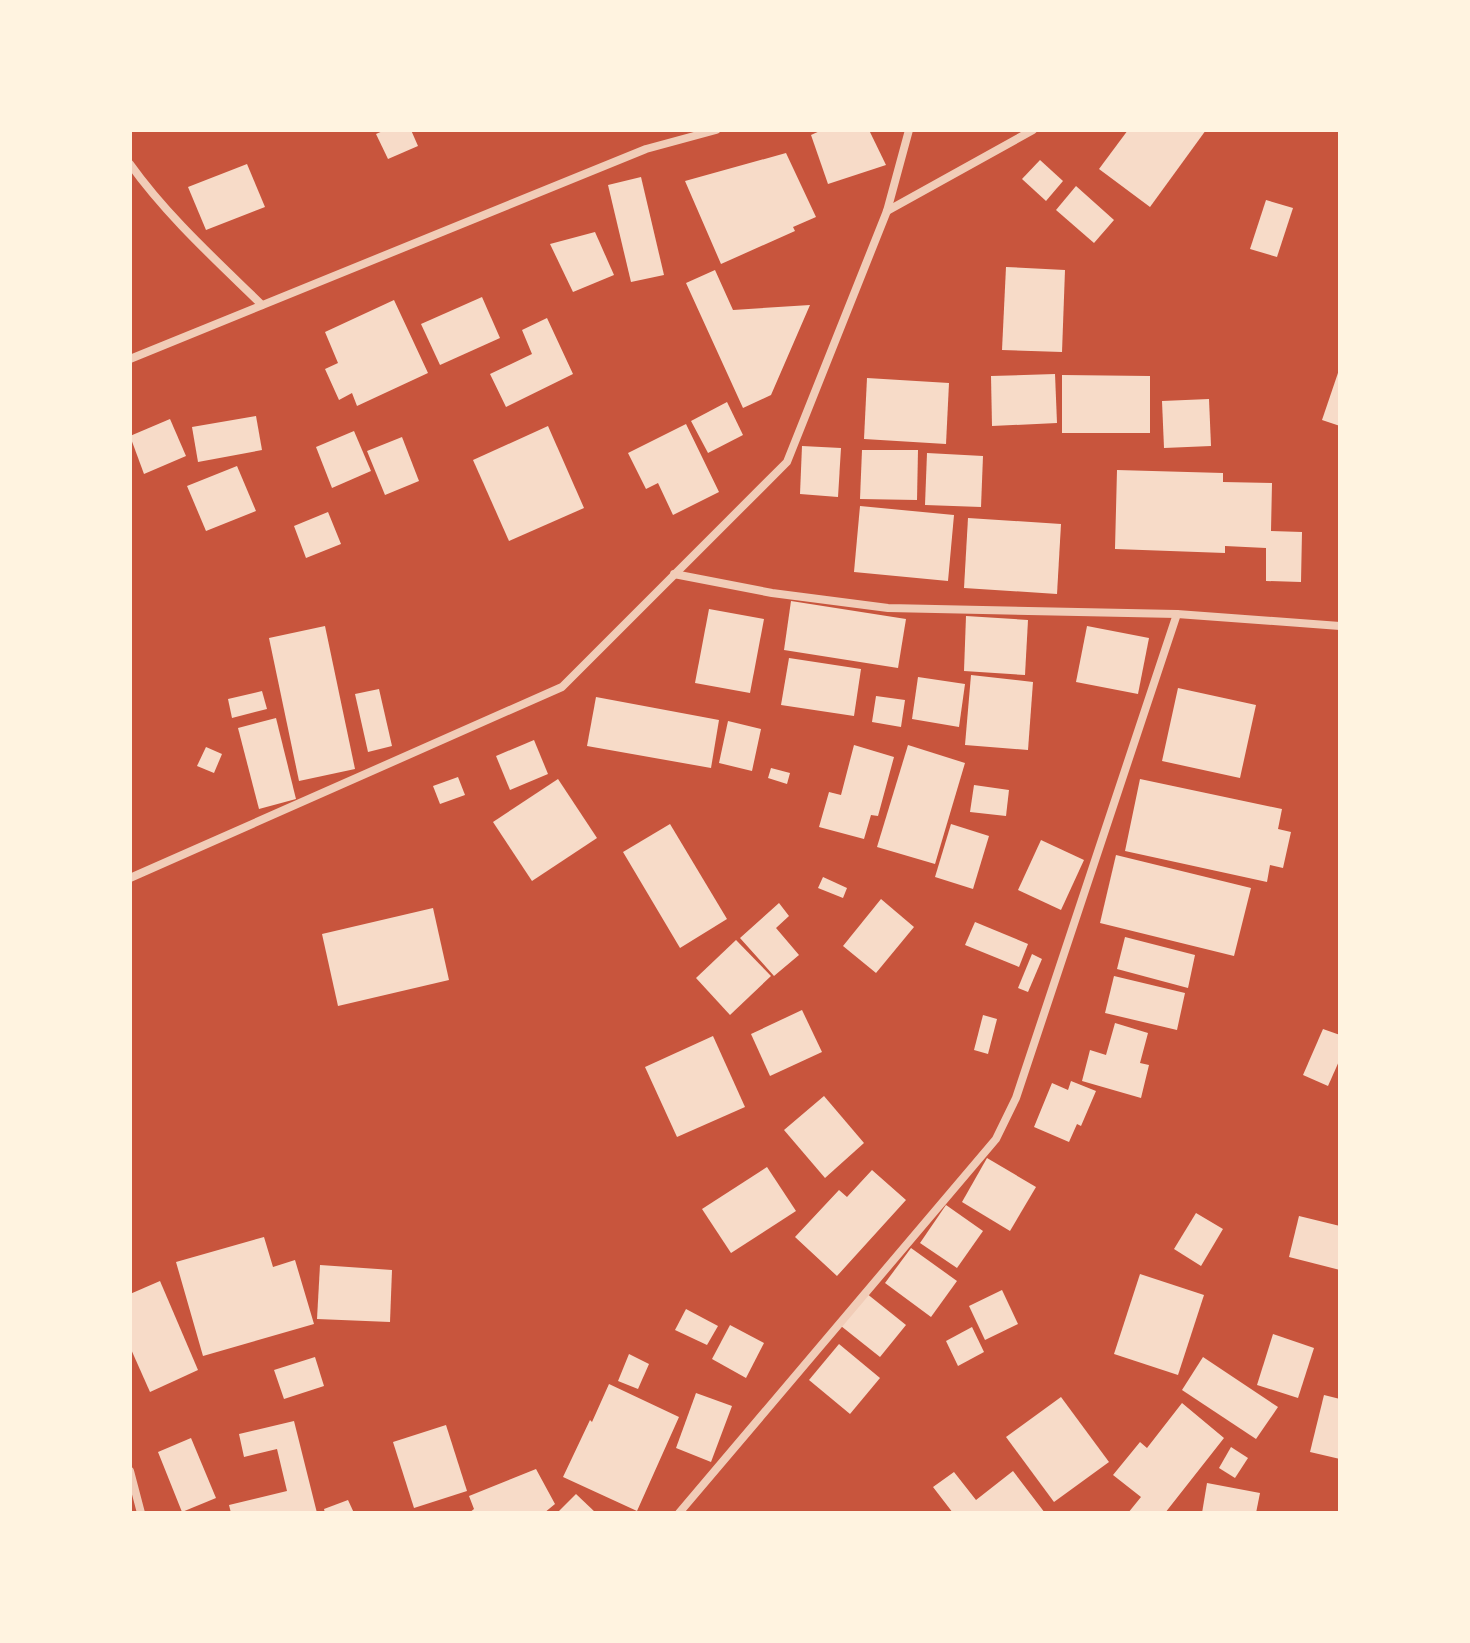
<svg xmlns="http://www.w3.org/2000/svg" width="1470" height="1643" font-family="'Fira Sans',sans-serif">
	<rect width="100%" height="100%" fill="#c8553d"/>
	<!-- building -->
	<g fill="#f7dbc8">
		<polygon points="385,130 411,130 418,146 388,159 376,134"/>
		<polygon points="822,130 869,130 886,165 828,184 811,135"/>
		<polygon points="1128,130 1206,130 1150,207 1099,169"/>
		<polygon points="786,153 816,217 793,227 795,231 721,264 685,181"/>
		<polygon points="1040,160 1063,181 1046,201 1022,179"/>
		<polygon points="247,164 265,207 206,230 188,187"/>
		<polygon points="641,177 664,275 631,282 608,185"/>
		<polygon points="1076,186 1114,220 1094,243 1056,210"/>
		<polygon points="1266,200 1293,208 1277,257 1250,249"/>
		<polygon points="595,232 614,275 573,292 550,244"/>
		<polygon points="1006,267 1065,270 1062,352 1002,350"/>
		<polygon points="715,270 733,310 810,305 771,395 743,408 686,283"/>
		<polygon points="482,297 500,338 440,365 421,324"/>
		<polygon points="394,300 428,373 357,406 352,393 339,400 325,369 338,363 325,332"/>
		<polygon points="547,318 573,374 506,407 490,374 532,354 522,330"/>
		<polygon points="1340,367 1340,426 1322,420"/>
		<polygon points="1055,374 1057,423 992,426 991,376"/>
		<polygon points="1062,375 1150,376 1150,433 1062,433"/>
		<polygon points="867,378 949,383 946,444 864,439"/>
		<polygon points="1209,399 1211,446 1164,448 1162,401"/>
		<polygon points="727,402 743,435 708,453 691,421"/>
		<polygon points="256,416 262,450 198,462 192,427"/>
		<polygon points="170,419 186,456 144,474 130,436"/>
		<polygon points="686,424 719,492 673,515 658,483 646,489 628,453"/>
		<polygon points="548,426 584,508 509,541 473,460"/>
		<polygon points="354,431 371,471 332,488 316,447"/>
		<polygon points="402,437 419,481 385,495 367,451"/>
		<polygon points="802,446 841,448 838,497 800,494"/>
		<polygon points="862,450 918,450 917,500 860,499"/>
		<polygon points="927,453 983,456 981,507 925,505"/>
		<polygon points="237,466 256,511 206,531 187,486"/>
		<polygon points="1117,470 1223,473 1223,482 1272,483 1271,531 1302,532 1301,582 1266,581 1266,548 1225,546 1225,553 1115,549"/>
		<polygon points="860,506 954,515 948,581 854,572"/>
		<polygon points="328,512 341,544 306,558 294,526"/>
		<polygon points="968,518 1061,524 1057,594 964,588"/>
		<polygon points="791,601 906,619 898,668 784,650"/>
		<polygon points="709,609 764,619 750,693 695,683"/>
		<polygon points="966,616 1028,620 1025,675 964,671"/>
		<polygon points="325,626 355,769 299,781 269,638"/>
		<polygon points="1087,626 1149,638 1138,694 1076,682"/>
		<polygon points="789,658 861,669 854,716 781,705"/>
		<polygon points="971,675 1033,682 1028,750 965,745"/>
		<polygon points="918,677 965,684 959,727 912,719"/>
		<polygon points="1178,688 1256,705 1240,778 1162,761"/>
		<polygon points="379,689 392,746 368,752 355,694"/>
		<polygon points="262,691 267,709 232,718 228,699"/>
		<polygon points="876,696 905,700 901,727 872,722"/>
		<polygon points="596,697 719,720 711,768 587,746"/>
		<polygon points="276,718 296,799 259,809 238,728"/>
		<polygon points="728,721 761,729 752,771 719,763"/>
		<polygon points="534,740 548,774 510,790 496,756"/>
		<polygon points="854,745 894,757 878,816 871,815 864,839 819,827 829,792 841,795"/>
		<polygon points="908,745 965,763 935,864 877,847"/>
		<polygon points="206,747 222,754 214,773 197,766"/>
		<polygon points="771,768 790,773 787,784 768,778"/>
		<polygon points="458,777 465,795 440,804 433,786"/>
		<polygon points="558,779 597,838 532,881 493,822"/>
		<polygon points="1140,779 1282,809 1278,829 1291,832 1283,868 1270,865 1267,882 1125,851"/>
		<polygon points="974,785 1009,790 1006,816 970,812"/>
		<polygon points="670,824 727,919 680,948 623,852"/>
		<polygon points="951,824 989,836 973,889 935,877"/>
		<polygon points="1041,840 1084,860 1061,910 1018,890"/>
		<polygon points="1116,855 1251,888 1234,956 1100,923"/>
		<polygon points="823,877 847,888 843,898 818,888"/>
		<polygon points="881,899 914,927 876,973 843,946"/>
		<polygon points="779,903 789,916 776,928 799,955 774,976 740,938"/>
		<polygon points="433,908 449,980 338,1006 322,934"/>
		<polygon points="975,922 1028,944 1019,967 965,945"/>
		<polygon points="1125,937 1195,955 1188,988 1117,969"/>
		<polygon points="736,940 771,976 730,1015 696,978"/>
		<polygon points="1032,954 1042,959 1028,992 1018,988"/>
		<polygon points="1114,976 1185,993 1177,1030 1105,1013"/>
		<polygon points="802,1010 822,1052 770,1076 751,1034"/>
		<polygon points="983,1015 997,1019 988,1054 974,1050"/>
		<polygon points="1115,1023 1148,1033 1140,1063 1149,1065 1141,1098 1082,1081 1090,1050 1106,1055"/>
		<polygon points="1323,1029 1340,1035 1340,1059 1328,1086 1303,1075"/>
		<polygon points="713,1036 745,1107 677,1137 645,1067"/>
		<polygon points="1071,1081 1096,1091 1081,1126 1077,1124 1069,1142 1034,1127 1052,1083 1068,1090"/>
		<polygon points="824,1096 864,1143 825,1178 784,1130"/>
		<polygon points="987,1158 1036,1187 1010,1231 962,1202"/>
		<polygon points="767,1167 796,1211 731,1253 702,1209"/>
		<polygon points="872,1170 906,1200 837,1276 795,1237 839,1190 847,1197"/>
		<polygon points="946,1205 983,1231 957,1268 920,1243"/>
		<polygon points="1196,1213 1223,1229 1201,1266 1174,1249"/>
		<polygon points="1299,1216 1340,1226 1340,1270 1289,1257"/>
		<polygon points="264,1237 273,1267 295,1260 314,1324 203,1356 176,1262"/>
		<polygon points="911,1248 957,1281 931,1317 885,1283"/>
		<polygon points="320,1265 392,1270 390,1322 317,1319"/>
		<polygon points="1140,1274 1204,1295 1178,1375 1114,1354"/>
		<polygon points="160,1281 198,1370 150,1392 130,1347 130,1294"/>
		<polygon points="1002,1290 1018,1324 985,1340 969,1306"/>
		<polygon points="866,1293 906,1325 880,1357 841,1326"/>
		<polygon points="686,1309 718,1326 707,1345 675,1330"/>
		<polygon points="730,1325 764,1343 746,1378 712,1359"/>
		<polygon points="972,1327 984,1352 958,1366 946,1341"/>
		<polygon points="1273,1334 1314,1348 1298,1398 1257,1385"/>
		<polygon points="839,1344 880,1378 850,1414 809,1380"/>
		<polygon points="629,1354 649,1364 638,1389 618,1381"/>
		<polygon points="315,1357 324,1386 284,1399 274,1370"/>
		<polygon points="1203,1357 1278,1407 1256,1439 1182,1390"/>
		<polygon points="609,1384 679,1417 637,1511 563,1477 590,1420 592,1422"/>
		<polygon points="696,1393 732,1406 711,1462 676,1448"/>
		<polygon points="1324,1395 1340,1399 1340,1459 1310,1452"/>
		<polygon points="1061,1397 1109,1462 1054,1502 1006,1437"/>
		<polygon points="1182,1403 1224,1438 1165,1513 1128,1513 1141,1497 1113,1475 1140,1442 1147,1448"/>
		<polygon points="294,1421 317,1513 231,1513 229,1505 287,1491 277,1449 244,1457 239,1434"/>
		<polygon points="446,1425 467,1491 414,1508 393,1442"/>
		<polygon points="191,1438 216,1498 182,1512 158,1452"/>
		<polygon points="1231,1447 1248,1458 1235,1478 1219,1468"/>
		<polygon points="536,1469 555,1504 544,1513 469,1513 474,1509 469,1496"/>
		<polygon points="1013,1471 1045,1513 953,1513 933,1487 954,1472 976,1500"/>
		<polygon points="1207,1483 1260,1493 1256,1513 1202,1513"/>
		<polygon points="576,1494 596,1513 557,1513"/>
		<polygon points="348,1500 354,1513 325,1513 324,1509"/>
	</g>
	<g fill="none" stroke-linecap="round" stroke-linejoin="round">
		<!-- minor -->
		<g stroke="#f1ccb7" stroke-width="8">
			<path d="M130,164C167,216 217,261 262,305"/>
			<polyline points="887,211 1033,130"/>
			<polyline points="130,359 646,149 716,130"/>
			<polyline points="674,574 772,593 888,608 1177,614 1340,626"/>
			<polyline points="130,878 562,687 787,462 887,211 909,130"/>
			<polyline points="130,1471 141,1513"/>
			<polyline points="679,1513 996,1139 1016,1098 1177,614"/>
		</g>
	</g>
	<!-- border -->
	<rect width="1470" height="1643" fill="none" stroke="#fff3e0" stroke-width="264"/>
</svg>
